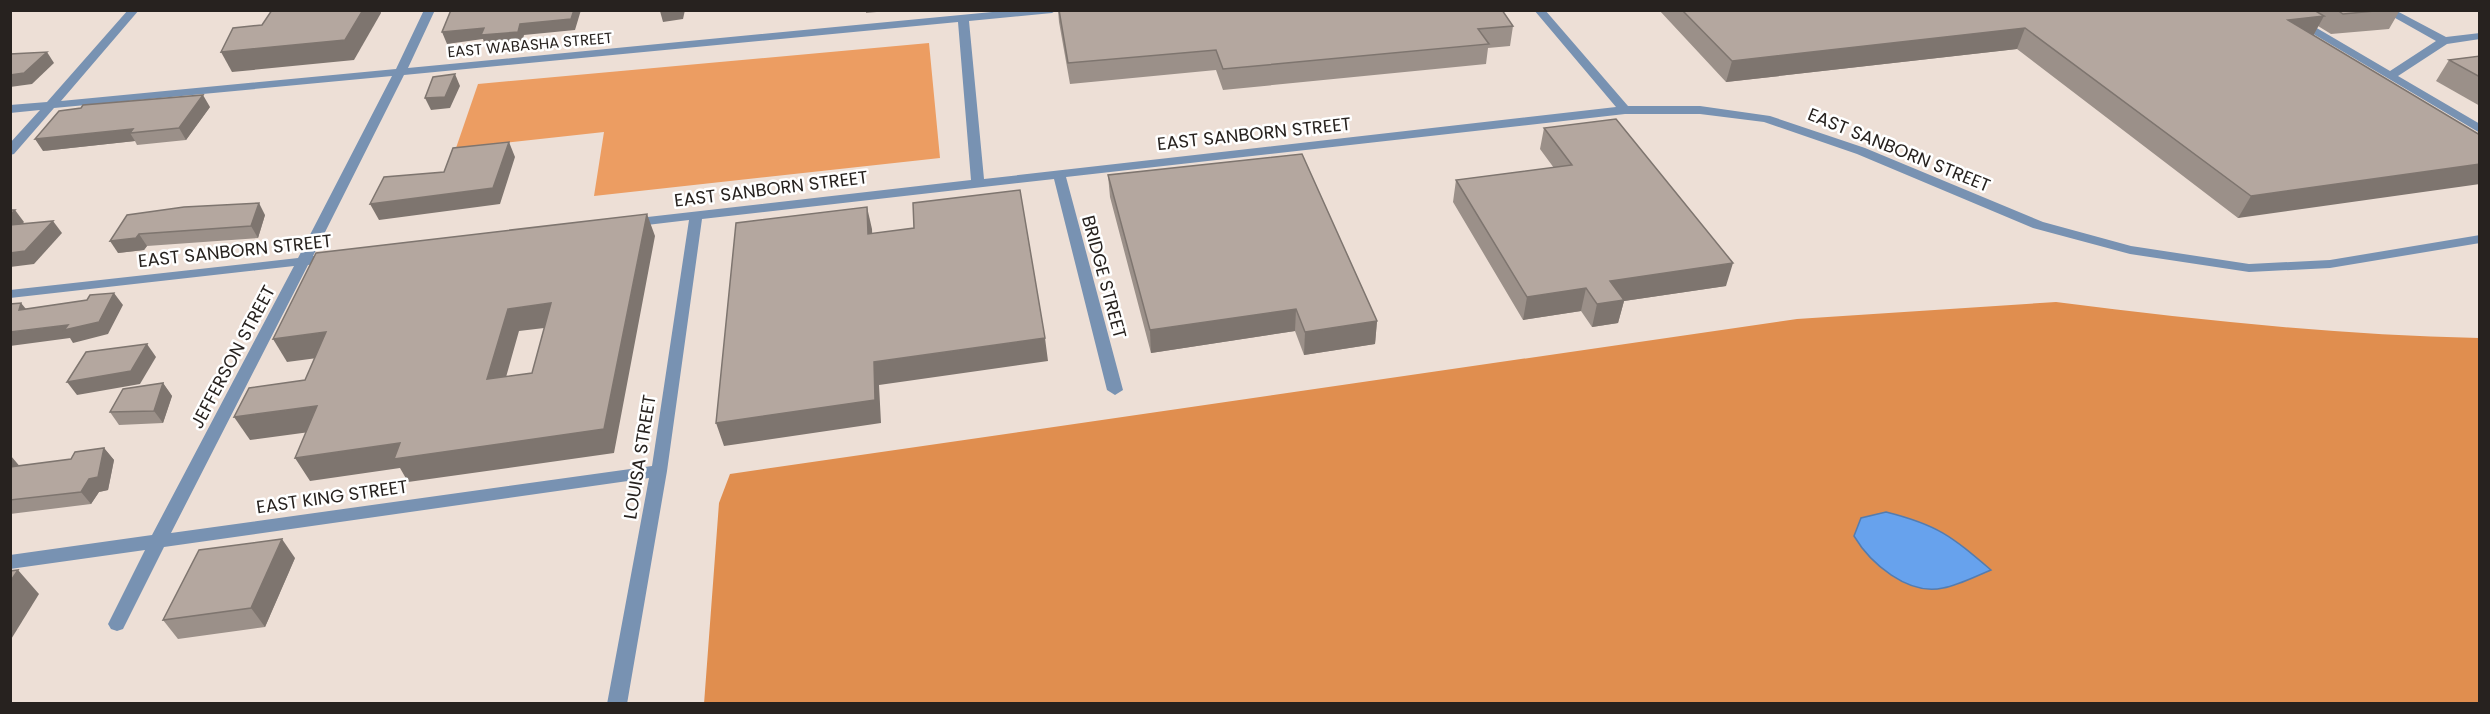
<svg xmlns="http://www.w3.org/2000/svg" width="2490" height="714" font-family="Poppins,sans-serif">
	<rect width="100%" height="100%" fill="#eddfd6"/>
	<!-- green -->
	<polygon fill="#ec9d62" points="929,43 940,158 594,196 604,132 456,148 478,84"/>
	<!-- forest -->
	<path fill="#e08e4f" d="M2056,302C2198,320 2337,335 2479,338V703L704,704L719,503L730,474L1797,319Z"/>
	<!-- water -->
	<path fill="#67a2ed" stroke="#547caf" stroke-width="1.5" d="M1886,512C1938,525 1951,536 1991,570C1976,576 1959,585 1943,588C1908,596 1870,563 1854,536L1861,518Z"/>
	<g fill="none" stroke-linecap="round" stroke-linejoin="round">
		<!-- minor -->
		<g fill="#7892b2" fill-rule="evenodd">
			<path d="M128,10H139L61,101L396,69L424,10H435L408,68L1013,10H1057L1052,13L969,21L984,179L1616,107L1534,10H1545L1628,106H1700L1770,116L1865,148L2043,222L2131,246L2249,264L2330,260L2480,235V243L2330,268L2249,272L2130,254L2033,228L1857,154L1764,122L1700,114H1625L1066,177L1123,390L1115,395L1107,390L1054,179L702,219L667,471L627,704H607L649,478L164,547L123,629L117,631L111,629L108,624L145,550L10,569V555L152,535L294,266L10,298V290L298,258L392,76L54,108L14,154L10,155V143L40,110L10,113V105L47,102ZM958,22L971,180L630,219L623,223L630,227L689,220L652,466L171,533L308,265L332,262L339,258L332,254L313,256L404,75Z"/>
			<polygon points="2273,10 2286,10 2390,71 2436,41 2381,10 2395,10 2446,37 2480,33 2480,39 2447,44 2398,76 2480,124 2480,133"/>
		</g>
	</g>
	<!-- wall -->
	<g fill="#9b9089">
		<polygon points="866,10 898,10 866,13"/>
		<polygon points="1058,10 1502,10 1513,26 1510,46 1488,48 1486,64 1223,90 1216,70 1070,84 1059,22"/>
		<polygon points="1659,10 2400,10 2389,29 2331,34 2318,26 2313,36 2480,135 2238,218 2017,49 1726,82"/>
		<polygon points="2480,56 2480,106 2436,81 2449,60"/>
		<polygon points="210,107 186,140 137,145 135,141 43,151"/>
		<polygon points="1544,128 1726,286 1624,301 1618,323 1592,327 1581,311 1523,320 1453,202 1456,180 1554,168 1540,149"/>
		<polygon points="1108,175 1377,321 1375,344 1304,355 1295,331 1151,353 1110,197"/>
		<polygon points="127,215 265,215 258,238 147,246 144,250 118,253"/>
		<polygon points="163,383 172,396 163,423 119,425 110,412"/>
		<polygon points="104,448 114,460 108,490 99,492 91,504 10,514 10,456 19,466 71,459"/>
		<polygon points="295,558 265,627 178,639 163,620"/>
	</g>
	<!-- shaded-wall -->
	<g fill="#7e756f">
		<polygon points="363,10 380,10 381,13 354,60 232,72 221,52"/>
		<polygon points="574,10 581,10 575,30 524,35 522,43 485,46 483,39 447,44 442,32 520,24"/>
		<polygon points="685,10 683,19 663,22 660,11"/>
		<polygon points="2324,16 2313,36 2288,20"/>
		<polygon points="2025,28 2017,49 1726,82 1732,61"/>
		<polygon points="47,52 54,63 32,84 10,87 10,75"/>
		<polygon points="455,74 460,86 450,108 431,110 425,98"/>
		<polygon points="203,95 210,107 186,140 179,128"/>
		<polygon points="133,129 130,133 135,141 43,151 35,139"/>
		<polygon points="509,142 515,157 500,204 379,220 370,204 493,188"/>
		<polygon points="2480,164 2480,184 2238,218 2251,196"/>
		<polygon points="259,203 265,215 258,238 251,226"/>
		<polygon points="867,207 872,229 873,256 868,234"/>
		<polygon points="15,210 24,222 11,238 10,215"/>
		<polygon points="647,214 655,236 614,453 408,482 400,468 310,481 295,458 400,443 604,429"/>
		<polygon points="53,221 62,233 34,264 10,267 10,253"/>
		<polygon points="139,234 147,246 144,250 118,253 110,241"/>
		<polygon points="1733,263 1726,286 1624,301 1618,323 1592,327 1597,304 1610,281"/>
		<polygon points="1586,288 1581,311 1523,320 1527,297"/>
		<polygon points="114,293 123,305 108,334 73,343 70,338 10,346 10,332 68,325"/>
		<polygon points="21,303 31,315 19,310"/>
		<polygon points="551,303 561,326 519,331 499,402 487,379 508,309"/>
		<polygon points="1296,309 1295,331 1151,353 1150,330"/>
		<polygon points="1377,321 1375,344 1304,355 1305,332"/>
		<polygon points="326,332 340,355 287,362 273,339"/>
		<polygon points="1045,338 1048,361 879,385 881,423 724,446 716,423 874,362"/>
		<polygon points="147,344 156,357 140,384 77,395 67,382"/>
		<polygon points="163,383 172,396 163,423 154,411"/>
		<polygon points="317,406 332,429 250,440 234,417"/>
		<polygon points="104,448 114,460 108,490 99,492 91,504 81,492"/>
		<polygon points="11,456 22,469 10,478 10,457"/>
		<polygon points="282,539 295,558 265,627 251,608"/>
		<polygon points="18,570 39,594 10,641 10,582"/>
	</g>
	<!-- building -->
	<g fill="#b4a79f" stroke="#7e756f" stroke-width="1.5" fill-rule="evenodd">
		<polygon points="272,10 363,10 345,40 221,52 233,28 262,25"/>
		<polygon points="451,10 574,10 571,19 520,24 518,32 481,35 484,28 442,32"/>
		<polygon points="1059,10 1502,10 1513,26 1478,29 1489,44 1223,69 1216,50 1068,63"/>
		<polygon points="1682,10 2314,10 2324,16 2288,20 2480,135 2480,164 2251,196 2025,28 1732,61"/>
		<polygon points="2337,10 2385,10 2343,14"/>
		<polygon points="47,52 24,73 10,75 10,54"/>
		<polygon points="2480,56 2480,77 2449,60"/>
		<polygon points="455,74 445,97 425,98 433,77"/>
		<polygon points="203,95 179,128 130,133 133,129 35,139 59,111 81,108 83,105"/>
		<polygon points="1616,119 1733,263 1610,281 1624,300 1597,304 1586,288 1527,297 1456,180 1572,165 1544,128"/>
		<polygon points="509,142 493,188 370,204 384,177 444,172 453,148"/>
		<polygon points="1302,154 1377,321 1305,332 1296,309 1150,330 1108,175"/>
		<polygon points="1020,190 1045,338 874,362 875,400 716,423 736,223 867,207 868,234 914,228 913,203"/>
		<polygon points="259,203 251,226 139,234 136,238 110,241 127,215 184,207"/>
		<polygon points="10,210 15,210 10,215"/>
		<path d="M647,214L604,429L394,459L400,443L295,458L317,406L234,417L249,388L305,380L326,332L273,339L316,253ZM551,303L532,373L487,379L508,309Z"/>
		<polygon points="53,221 25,251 10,253 10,225"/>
		<polygon points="114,293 99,322 64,330 68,325 10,332 10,304 21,303 19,310 87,300 90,295"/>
		<polygon points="147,344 131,371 67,382 86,352"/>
		<polygon points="163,383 154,411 110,412 123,389"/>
		<polygon points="104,448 98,477 89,479 81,492 10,500 10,467 71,459 75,452"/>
		<polygon points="282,539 251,608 163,620 199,550"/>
		<polygon points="18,570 10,582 10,571"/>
	</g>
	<g text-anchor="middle" stroke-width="5" stroke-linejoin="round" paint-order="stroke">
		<!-- far-street labels -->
		<g font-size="15" fill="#27221f" stroke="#fff">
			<text transform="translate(530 45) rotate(-5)" y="5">EAST WABASHA STREET</text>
		</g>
		<!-- street labels -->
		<g font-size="18" fill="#27221f" stroke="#fff">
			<text transform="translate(1254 134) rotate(-6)" y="6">EAST SANBORN STREET</text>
			<text transform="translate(1899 150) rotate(22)" y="6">EAST SANBORN STREET</text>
			<text transform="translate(771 189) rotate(-7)" y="6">EAST SANBORN STREET</text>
			<text transform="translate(235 251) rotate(-6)" y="6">EAST SANBORN STREET</text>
			<text transform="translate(1104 277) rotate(75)" y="6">BRIDGE STREET</text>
			<text transform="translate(233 357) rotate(-62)" y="6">JEFFERSON STREET</text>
			<text transform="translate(640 457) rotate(-81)" y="6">LOUISA STREET</text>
			<text transform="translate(332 497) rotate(-8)" y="6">EAST KING STREET</text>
		</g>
	</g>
	<!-- border -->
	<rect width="2490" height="714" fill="none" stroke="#27221f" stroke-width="24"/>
</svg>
